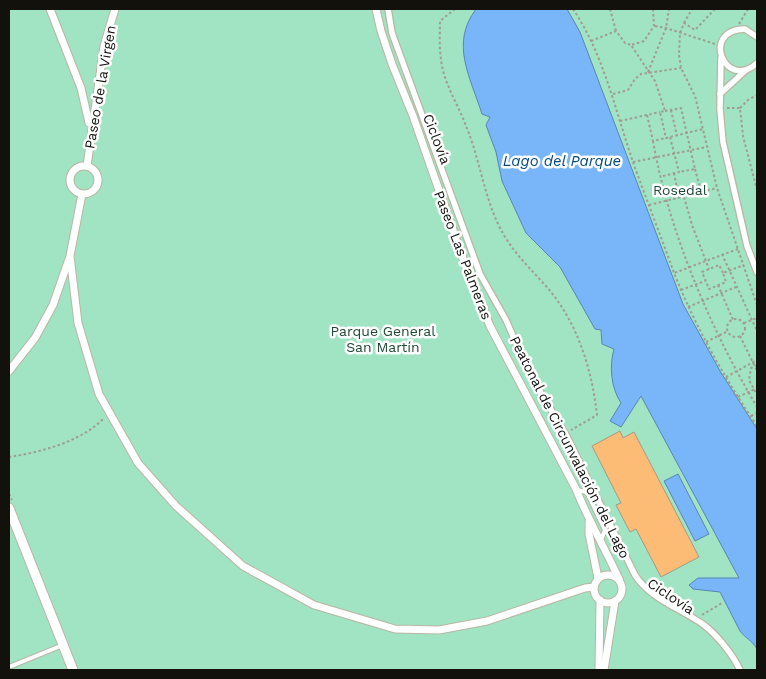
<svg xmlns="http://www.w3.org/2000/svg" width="766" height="679" font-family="'Work Sans',sans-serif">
	<rect width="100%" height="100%" fill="#fbf7e4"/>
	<!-- green -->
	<rect fill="#a0e4c3" x="9" y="9" width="748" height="661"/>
	<!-- water -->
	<g fill="#79b6f9" stroke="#5a84b2">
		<path d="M476,9H567L580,32L683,304L720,371L757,429V649C751,639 746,639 740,631L720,592L693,589L689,585L698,578H739L641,396L621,427L610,421L621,403C611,388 609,366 614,349L602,344L601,330L595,329L560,267L526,233L502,181L496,152L486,125L490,117L482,114C470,76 450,44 476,9Z"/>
		<polygon points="678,474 709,534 695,541 664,481"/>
	</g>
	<!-- building -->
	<polygon fill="#fdbc75" stroke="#a6998a" points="620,431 623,438 634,432 699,557 661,577 636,529 630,532 616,505 621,503 592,446"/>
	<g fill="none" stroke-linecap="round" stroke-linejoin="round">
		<defs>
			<g id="service">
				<polyline points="576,490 587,492 605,530 601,540"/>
				<polyline points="9,667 63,645"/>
			</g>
			<g id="pedestrian">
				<path d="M388,9L392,33L480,274L506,320L529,373L566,435L635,575C650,599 682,609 704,625C718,636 733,655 740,670"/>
				<path d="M757,37L745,29C699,30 726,92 757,63"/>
				<polyline points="721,58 720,109 723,142 747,246 757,272"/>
				<polyline points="720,94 746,70"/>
			</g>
			<g id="minor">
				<polyline points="50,9 81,88 89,123"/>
				<path d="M376,9L381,31L392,64L413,116L467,270L490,326L576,489C588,520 605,548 619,579"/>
				<circle cx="84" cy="180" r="14"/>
				<polyline points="87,166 104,46 115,9"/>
				<polyline points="82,194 70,256 78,323 99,394 138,463 176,506 243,566 314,605 395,629 439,630 487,621 585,588 594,587"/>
				<polyline points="9,371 35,338 53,305 69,259"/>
				<polyline points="589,522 589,534 598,578"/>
				<circle cx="608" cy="589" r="14"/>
				<polyline points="599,670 600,600"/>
				<polyline points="604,670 615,601"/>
			</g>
			<polyline id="tertiary" points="9,508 73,670"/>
		</defs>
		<!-- service casing -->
		<use href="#service" stroke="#b9b6a3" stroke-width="6"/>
		<!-- pedestrian casing -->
		<use href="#pedestrian" stroke="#b9b6a3" stroke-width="8"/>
		<!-- minor casing -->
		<use href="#minor" stroke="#b9b6a3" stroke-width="9"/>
		<!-- tertiary casing -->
		<use href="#tertiary" stroke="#b9b6a3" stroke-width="11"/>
		<!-- path -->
		<g stroke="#a09c8e" stroke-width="2" stroke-dasharray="2.5 2.5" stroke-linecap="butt">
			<path d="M455,9L440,21C440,33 439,46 441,59C443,82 458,104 466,126C482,164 485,209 509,243C521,261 538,276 551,292C579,327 592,371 597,415L571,430"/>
			<path d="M573,9C604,55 615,110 633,162C646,199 661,236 674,273"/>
			<polyline points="610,9 616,31"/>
			<polyline points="653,9 654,26 644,41 631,45 655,81 665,111 660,112 666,138 703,129"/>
			<polyline points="715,9 695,30 684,23 680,33 679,55 681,68 695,96 717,188 757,305"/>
			<polyline points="684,23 692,9"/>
			<polyline points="739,24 748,9"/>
			<polyline points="655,26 666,28 715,44"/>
			<polyline points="591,41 616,31 625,43 631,45"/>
			<polyline points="648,72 666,28 669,9"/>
			<polyline points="613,94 628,90 635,79 641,74 681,68"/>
			<polyline points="727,108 740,108 743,136 757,190"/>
			<polyline points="740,108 748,100 757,95"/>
			<polyline points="671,110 677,136"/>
			<polyline points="665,111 681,108 695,169 679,172"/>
			<polyline points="647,115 653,141 666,138"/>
			<polyline points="620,121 660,112"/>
			<path d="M653,141C669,232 710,328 757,407"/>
			<polyline points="633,162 706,147"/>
			<polyline points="695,169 701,192"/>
			<polyline points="674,173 679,198"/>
			<polyline points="663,176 679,172 670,137"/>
			<polyline points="684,197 692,225 709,269"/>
			<polyline points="649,205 717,188"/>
			<path d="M738,249L674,273C696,328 724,377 757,426"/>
			<polyline points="722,254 757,331"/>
			<polyline points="723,273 719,265 702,272 709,289 726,282 723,273 744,265"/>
			<polyline points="718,285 733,320"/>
			<polyline points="681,290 705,281"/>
			<polyline points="688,307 736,287"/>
			<circle cx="736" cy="328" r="9"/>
			<polyline points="744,323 757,318"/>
			<polyline points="740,336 757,371"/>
			<polyline points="706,342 728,331"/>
			<polyline points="757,365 751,368 749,380 757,395"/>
			<polyline points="726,377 757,360"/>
			<polyline points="738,397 757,388"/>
			<polyline points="751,416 757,413"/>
			<path d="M9,457C41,452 81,442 104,418"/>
			<polyline points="9,494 12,500"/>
			<polyline points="702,615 722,603"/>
		</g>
		<!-- service -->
		<use href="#service" stroke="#fff" stroke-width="4"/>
		<!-- pedestrian -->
		<use href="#pedestrian" stroke="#fff" stroke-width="5.5"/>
		<!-- minor -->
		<use href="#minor" stroke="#fff" stroke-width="7"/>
		<!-- tertiary -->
		<use href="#tertiary" stroke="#fff" stroke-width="9"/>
	</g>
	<g text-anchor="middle" stroke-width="5" stroke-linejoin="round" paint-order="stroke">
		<!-- street labels -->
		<g font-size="14" fill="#13110b" stroke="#fff">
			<text transform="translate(100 87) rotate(-80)" y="5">Paseo de la Virgen</text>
			<text transform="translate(437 139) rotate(69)" y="5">Ciclovía</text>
			<text transform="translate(463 255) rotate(69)" y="5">Paseo Las Palmeras</text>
			<text transform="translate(570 447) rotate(63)" y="5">Peatonal de Circunvalación del Lago</text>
			<text transform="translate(671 596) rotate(34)" y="5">Ciclovía</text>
		</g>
		<!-- park labels -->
		<g font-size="14" fill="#1f4a37" stroke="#fff">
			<text x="680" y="195">Rosedal</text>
			<text x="383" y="336">Parque General<tspan x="383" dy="16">San Martín</tspan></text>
		</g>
		<!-- water labels -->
		<g font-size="15" font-style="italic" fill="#024883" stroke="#fff">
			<text x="562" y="166">Lago del Parque</text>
		</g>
	</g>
	<!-- border -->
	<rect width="766" height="679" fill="none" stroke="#13110b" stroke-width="20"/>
</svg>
